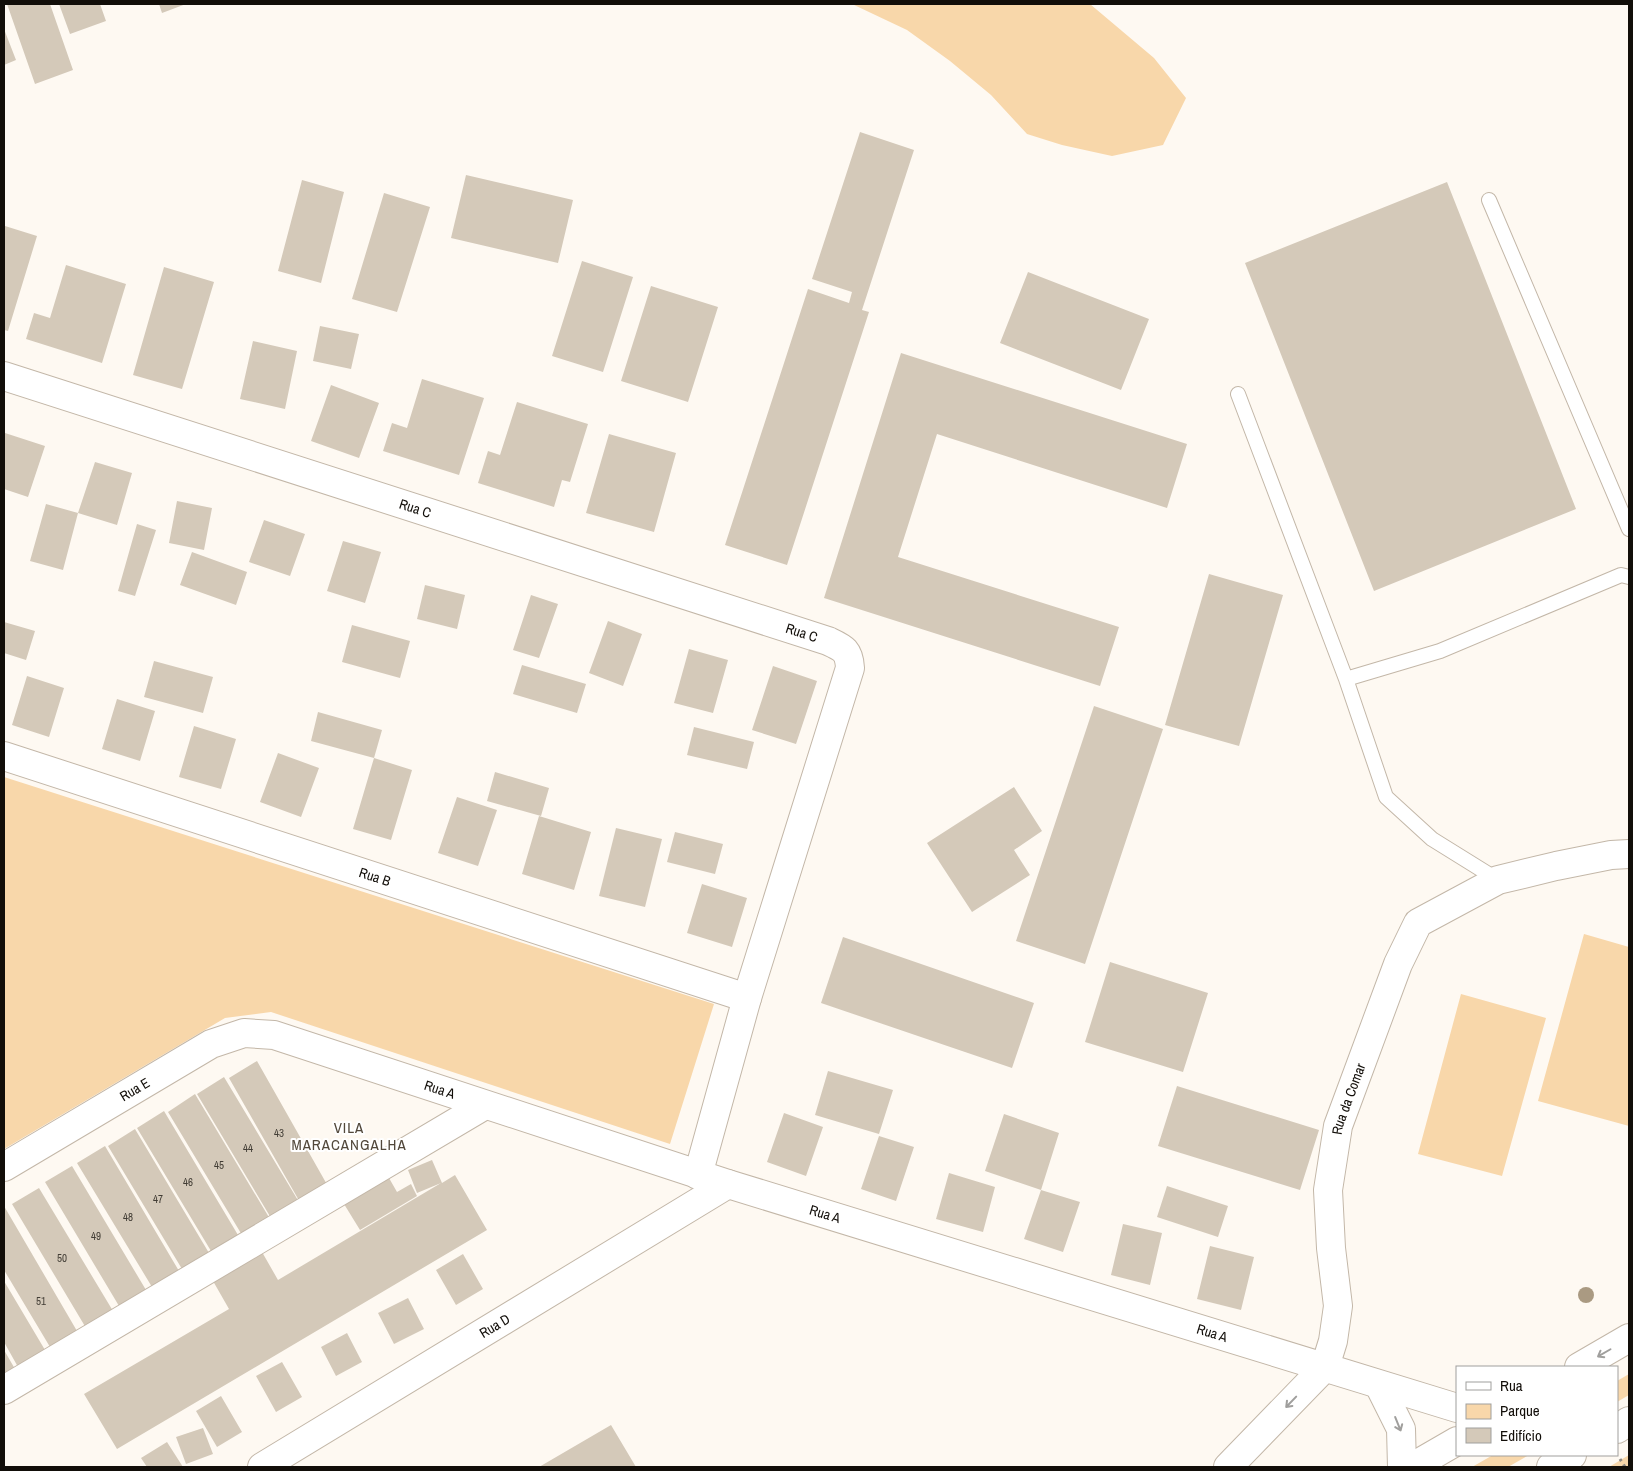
<svg xmlns="http://www.w3.org/2000/svg" width="1633" height="1471" viewBox="0 0 1633 1471" font-family="'Archivo Narrow',sans-serif">
<rect width="100%" height="100%" fill="#fef9f2"/>
<path fill="#f8d7aa" d="M852 4H1090L1154 58 1186 98 1163 145 1112 156 1062 145 1027 134 991 95 950 61 907 30Z
M4 777 714 1004 670 1144 271 1012 225 1018 4 1149Z
M1584 934 1629 947V1126L1538 1101Z
M1461 994 1546 1018 1502 1176 1418 1154Z
M1629 1374V1395L1617 1402V1381Z
M1493 1455H1529L1508 1467H1472Z
M1629 1455V1467H1609Z"/>
<path fill="#d4c9b9" d="M7 4H50L73 70 35 84Z
M59 4H100L106 21 70 34Z
M159 4H186L162 13Z
M4 29 16 60 4 65Z
M860 132 914 150 862 310 869 312 787 565 725 545 808 289 849 303 852 292 812 279Z
M466 175 573 200 558 263 451 238Z
M302 180 344 192 321 283 278 271Z
M1447 182 1576 509 1374 591 1245 263Z
M384 193 430 207 397 312 352 299Z
M5 226 37 236 8 331 4 330Z
M582 261 633 277 603 372 552 356Z
M66 265 126 284 102 363 26 339 34 313 50 318Z
M164 267 214 282 182 389 133 375Z
M1028 272 1149 319 1121 390 1000 343Z
M651 286 718 307 688 402 621 381Z
M320 326 359 334 351 369 313 361Z
M253 341 297 351 285 409 240 399Z
M901 353 1187 444 1167 508 937 434 898 557 1119 627 1100 686 824 598Z
M422 379 484 398 459 475 383 451 392 423 407 428Z
M331 385 379 403 359 458 311 441Z
M517 402 588 424 570 482 562 480 554 507 478 483 488 451 500 455Z
M5 433 45 446 28 497 4 489V438Z
M609 434 676 453 654 532 586 513Z
M95 462 132 473 117 525 78 513Z
M177 501 212 508 204 550 169 543Z
M46 504 78 513 63 570 30 561Z
M264 520 305 534 290 576 249 562Z
M137 524 156 530 135 596 118 591Z
M343 541 381 552 365 603 327 591Z
M192 552 247 572 236 605 180 585Z
M1209 574 1283 595 1239 746 1165 725Z
M425 585 465 595 457 629 417 619Z
M531 595 558 604 539 658 513 650Z
M608 621 642 634 623 686 589 673Z
M4 622 35 631 26 660 4 653Z
M352 625 410 641 400 678 342 662Z
M689 649 728 660 713 713 674 703Z
M154 661 213 677 203 713 144 697Z
M522 665 586 684 577 713 513 694Z
M773 666 817 681 796 744 752 730Z
M27 676 64 688 49 737 12 725Z
M117 699 155 711 140 761 102 749Z
M1094 706 1163 729 1085 964 1016 941Z
M318 712 382 730 374 758 311 741Z
M194 726 236 739 221 789 179 777Z
M694 727 754 742 747 769 687 755Z
M278 753 319 768 301 817 260 802Z
M374 758 412 770 391 840 353 829Z
M495 772 549 788 541 816 487 801Z
M1014 787 1042 831 1014 850 1030 875 972 912 927 843Z
M457 797 497 810 478 866 438 853Z
M539 816 591 832 574 890 522 874Z
M616 828 662 839 645 907 599 896Z
M675 832 723 844 715 874 667 862Z
M702 884 747 898 732 947 687 933Z
M843 937 1034 1003 1012 1068 821 1003Z
M1110 962 1208 993 1183 1072 1085 1042Z
M257 1061 329 1188 301 1204 229 1078Z
M828 1071 893 1090 879 1134 815 1115Z
M224 1077 299 1202 271 1218 197 1094Z
M1177 1086 1319 1130 1300 1190 1158 1146Z
M195 1094 270 1219 242 1235 168 1112Z
M164 1111 238 1235 211 1251 137 1128Z
M784 1113 823 1127 806 1176 767 1162Z
M1004 1114 1059 1133 1041 1190 985 1171Z
M135 1129 209 1253 182 1269 108 1146Z
M879 1136 914 1147 896 1201 861 1189Z
M105 1146 179 1271 152 1287 77 1163Z
M432 1160 442 1183 455 1175 487 1230 117 1449 84 1394 229 1309 213 1281 262 1252 278 1280 441 1183 417 1193 408 1170Z
M72 1166 146 1290 119 1306 45 1182Z
M949 1173 995 1187 983 1232 936 1219Z
M389 1178 397 1192 411 1184 417 1196 360 1230 344 1204Z
M1167 1186 1228 1206 1218 1237 1157 1217Z
M39 1188 113 1311 86 1328 12 1204Z
M1041 1190 1080 1202 1063 1252 1024 1239Z
M4 1206 77 1331 50 1347 4 1270Z
M1123 1224 1162 1233 1150 1285 1111 1275Z
M1210 1246 1254 1257 1241 1310 1197 1299Z
M463 1254 483 1289 456 1305 436 1270Z
M4 1281 45 1350 18 1367 4 1342Z
M408 1298 424 1329 394 1344 378 1313Z
M347 1333 362 1362 336 1376 321 1347Z
M4 1350 15 1369 4 1375Z
M282 1362 302 1397 276 1412 256 1376Z
M221 1396 242 1432 217 1447 196 1411Z
M611 1425 636 1467H539Z
M203 1428 213 1454 186 1464 176 1437Z
M167 1442 183 1467H147L141 1458Z"/>
<g fill="none" stroke-linecap="round" stroke-linejoin="round">
<g stroke="#c3b7a8" stroke-width="16">
<path id="service" d="M1489 200 1629 529
M1238 394 1346 679
M1498 880 1432 839 1386 797 1346 679 1440 651 1621 575 1629 577"/>
</g>
<g stroke="#c3b7a8" stroke-width="30">
<g id="minor">
<path id="s1" d="M4 376 828 641C843 648 849 650 850 668L747 998 698 1175"/>
<path id="s2" d="M4 756 747 998"/>
<path id="s3" d="M4 1167 211 1044 244 1033 274 1035 728 1184 1457 1408"/>
<path d="M1379 1385 1401 1429 1402 1467"/>
<path d="M4 1390 485 1105"/>
<path id="s4" d="M262 1467 728 1184"/>
<path id="s5" d="M1228 1467 1325 1367 1333 1341 1338 1306 1331 1248 1328 1190 1338 1126 1398 964 1418 923 1498 880 1556 866 1611 855 1629 854"/>
</g>
</g>
<g stroke="#c3b7a8" stroke-width="30">
<path id="primary" d="M1579 1367 1629 1338
M1617 1429 1629 1421
M1412 1467 1457 1441
M1551 1467 1572 1455"/>
</g>
<path stroke="#8d8983" stroke-width="3" stroke-dasharray="2.5 4" stroke-linecap="butt" d="M1620 1459 1625 1467"/>
<use href="#service" stroke="#fff" stroke-width="14"/>
<use href="#minor" stroke="#fff" stroke-width="28"/>
<use href="#primary" stroke="#fff" stroke-width="28"/>
</g>
<circle fill="#aa9a82" cx="1586" cy="1295" r="8"/>
<defs><path id="oneway-shaft" d="M-6 0H5M1.5-3L5.5 0L1.5 3" fill="none" stroke-width="1.6" stroke-linecap="round" stroke-linejoin="round" transform="scale(1.25)"/></defs>
<g stroke="#a09f9d">
<use href="#oneway-shaft" transform="translate(1604 1353) rotate(150)"/>
<use href="#oneway-shaft" transform="translate(1291 1402) rotate(134)"/>
<use href="#oneway-shaft" transform="translate(1398 1424) rotate(68)"/>
</g>
<g text-anchor="middle" stroke-width="4" stroke-linejoin="round" paint-order="stroke">
<g font-size="11" fill="#423d35">
<text x="279" y="1137">43</text>
<text x="248" y="1152">44</text>
<text x="219" y="1169">45</text>
<text x="188" y="1186">46</text>
<text x="158" y="1203">47</text>
<text x="128" y="1221">48</text>
<text x="96" y="1240">49</text>
<text x="62" y="1262">50</text>
<text x="41" y="1305">51</text>
</g>
<g font-size="14" fill="#120e09" stroke="#fff">
<text dy="5" stroke="none"><textPath href="#s1" startOffset="432">Rua C</textPath></text>
<text dy="5" stroke="none"><textPath href="#s1" startOffset="838">Rua C</textPath></text>
<text dy="5" stroke="none"><textPath href="#s2" startOffset="390">Rua B</textPath></text>
<text dy="5" stroke="none"><textPath href="#s3" startOffset="152">Rua E</textPath></text>
<text dy="5" stroke="none"><textPath href="#s3" startOffset="480">Rua A</textPath></text>
<text dy="5" stroke="none"><textPath href="#s5" startOffset="412">Rua da Comar</textPath></text>
<text dy="5" stroke="none"><textPath href="#s3" startOffset="885">Rua A</textPath></text>
<text dy="5" stroke="none"><textPath href="#s4" startOffset="272">Rua D</textPath></text>
<text dy="5" stroke="none"><textPath href="#s3" startOffset="1290">Rua A</textPath></text>
</g>
<g font-size="15" letter-spacing="1" fill="#52483b" stroke="#fff">
<text x="349" y="1133">VILA<tspan x="349" dy="17">MARACANGALHA</tspan></text>
</g>
</g>
<rect width="1633" height="1471" fill="none" stroke="#120e09" stroke-width="10"/>
<rect x="1456" y="1366" width="162" height="90" fill="#ffffff" stroke="#a09f9d"/>
<rect x="1466" y="1382" width="25" height="8" fill="#ffffff" stroke="#a09f9d"/>
<text x="1500" y="1391" font-size="15" fill="#120e09">Rua</text>
<rect x="1466" y="1404" width="25" height="15" fill="#f8d7aa" stroke="#a09f9d"/>
<text x="1500" y="1416" font-size="15" fill="#120e09">Parque</text>
<rect x="1466" y="1428" width="25" height="15" fill="#d4c9b9" stroke="#a09f9d"/>
<text x="1500" y="1441" font-size="15" fill="#120e09">Edifício</text>
</svg>
